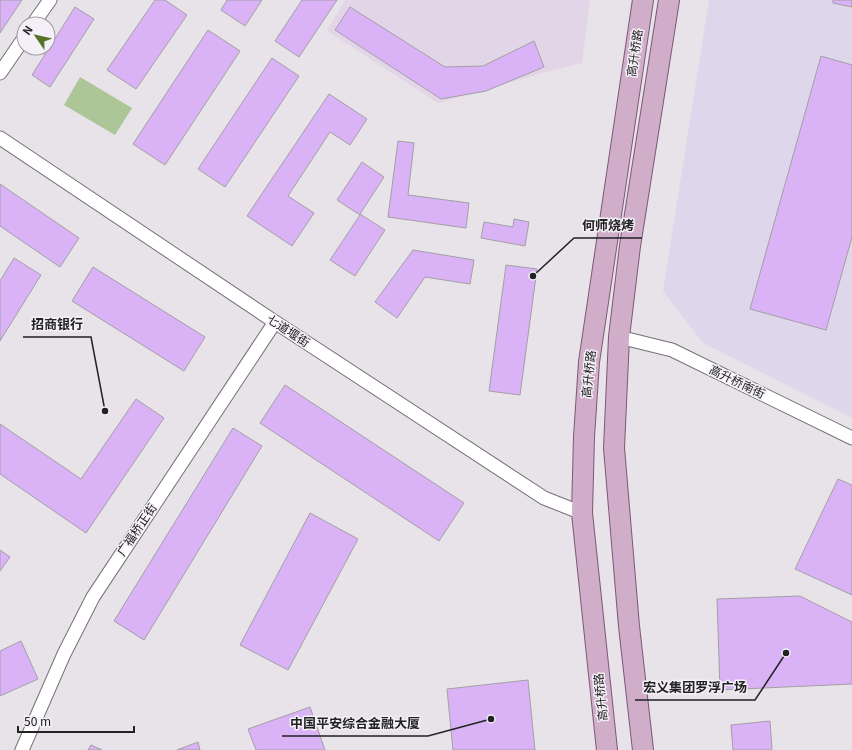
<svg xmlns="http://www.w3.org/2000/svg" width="852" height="750" viewBox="0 0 852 750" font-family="Georgia,'Noto Sans SC',serif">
<rect width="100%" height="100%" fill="#e7e3e9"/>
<path fill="#ded6eb" d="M709 0H852V418L703 343 663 291Z"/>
<path fill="#e3d5e8" d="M345 0H590L582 63 550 71 438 103 327 31Z"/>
<path fill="#adc698" d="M80 77 132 108 115 135 64 105Z"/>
<path fill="#dab3f6" stroke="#a39fa5" d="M0 0H22L0 33Z
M155 0H165L187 15 136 89 107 70Z
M227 0H262L245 26 221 10Z
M302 0H337L299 57 275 41Z
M833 0H852V7L833 3Z
M75 7 94 19 50 87 32 75Z
M350 7 445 67 483 66 534 41 544 67 486 91 441 99 335 30Z
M208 30 240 51 165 165 133 144Z
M821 56 852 65V237L826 330 750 309Z
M272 58 299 76 225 187 198 169Z
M329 94 367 119 350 145 330 132 288 196 314 213 292 246 247 216Z
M398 141 414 143 408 195 469 203 466 228 388 217Z
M362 162 384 177 360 214 385 230 355 276 330 260 360 215 337 200Z
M0 184 79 238 60 267 0 226Z
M514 219 529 222 525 246 481 238 484 222 513 227Z
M413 250 474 260 470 284 425 277 397 318 375 302Z
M14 258 41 275 0 341V281Z
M506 265 537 269 520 395 489 391Z
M93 267 205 337 184 371 72 301Z
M285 385 464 503 439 541 260 423Z
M136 399 164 418 86 533 0 474V424L81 479Z
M233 428 262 446 144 640 114 621Z
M838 479 852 485V595L795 569Z
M310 513 358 539 288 670 240 645Z
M0 550 10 557 0 571Z
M800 596 852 622V684L720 690 717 599Z
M21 641 38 679 0 696V651Z
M528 680 535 750H453L447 689Z
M310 707 325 750H256L248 729Z
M770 721 772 750H733L731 725Z
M198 742 200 750H177Z
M91 745 102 750H88Z"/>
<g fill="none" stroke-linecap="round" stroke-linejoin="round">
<g stroke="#757177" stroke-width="15">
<path id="street" d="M33 24 50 0
M0 73 24 38
M0 138 275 322 544 498 582 513
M619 337 672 350 852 438
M22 750 64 654 93 597 275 322"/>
</g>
<g stroke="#7e5877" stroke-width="22">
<path id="primary" d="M607 750 582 513 584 437 589 362 643 0
M643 750 629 626 614 448 619 337 630 246 669 0"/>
</g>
<use href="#street" stroke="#fff" stroke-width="13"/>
<use href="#primary" stroke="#d0adc8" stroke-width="20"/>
</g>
<g text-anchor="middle" stroke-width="3" stroke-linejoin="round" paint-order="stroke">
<g font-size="12" fill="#222123" stroke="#f4f0f7">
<text transform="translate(635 53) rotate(-82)" y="4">高升桥路</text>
<text transform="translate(288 331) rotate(33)" y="4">七道堰街</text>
<text transform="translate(589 374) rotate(-84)" y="4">高升桥路</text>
<text transform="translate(737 382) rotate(26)" y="4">高升桥南街</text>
<text transform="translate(137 530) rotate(-56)" y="4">广福桥正街</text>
<text transform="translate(601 697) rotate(-96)" y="4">高升桥路</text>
</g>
</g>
<path fill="none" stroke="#222123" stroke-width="1.5" d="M533 276L574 238H642M105 411L91 337H23M786 653L755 700H635M491 719L428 736H282"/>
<g fill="#222123" stroke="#f4f0f7" stroke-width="1.5">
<circle cx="533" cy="276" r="4"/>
<circle cx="105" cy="411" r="4"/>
<circle cx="786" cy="653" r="4"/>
<circle cx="491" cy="719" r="4"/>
</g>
<g font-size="13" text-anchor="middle" font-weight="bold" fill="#222123" stroke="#f4f0f7" stroke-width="3" stroke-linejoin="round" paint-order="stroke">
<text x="608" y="230">何师烧烤</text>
<text x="57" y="329">招商银行</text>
<text x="695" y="692">宏义集团罗浮广场</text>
<text x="355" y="728">中国平安综合金融大厦</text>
</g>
<g transform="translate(36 36) rotate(304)"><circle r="19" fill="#f4f0f7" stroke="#a09da2"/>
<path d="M0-3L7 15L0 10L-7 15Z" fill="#567226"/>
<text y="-6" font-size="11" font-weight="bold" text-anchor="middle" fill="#222123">N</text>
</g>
<path d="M18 726v6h116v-6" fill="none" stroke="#222123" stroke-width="2"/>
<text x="24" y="726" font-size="12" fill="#222123" stroke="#f4f0f7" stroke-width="3" paint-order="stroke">50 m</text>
</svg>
